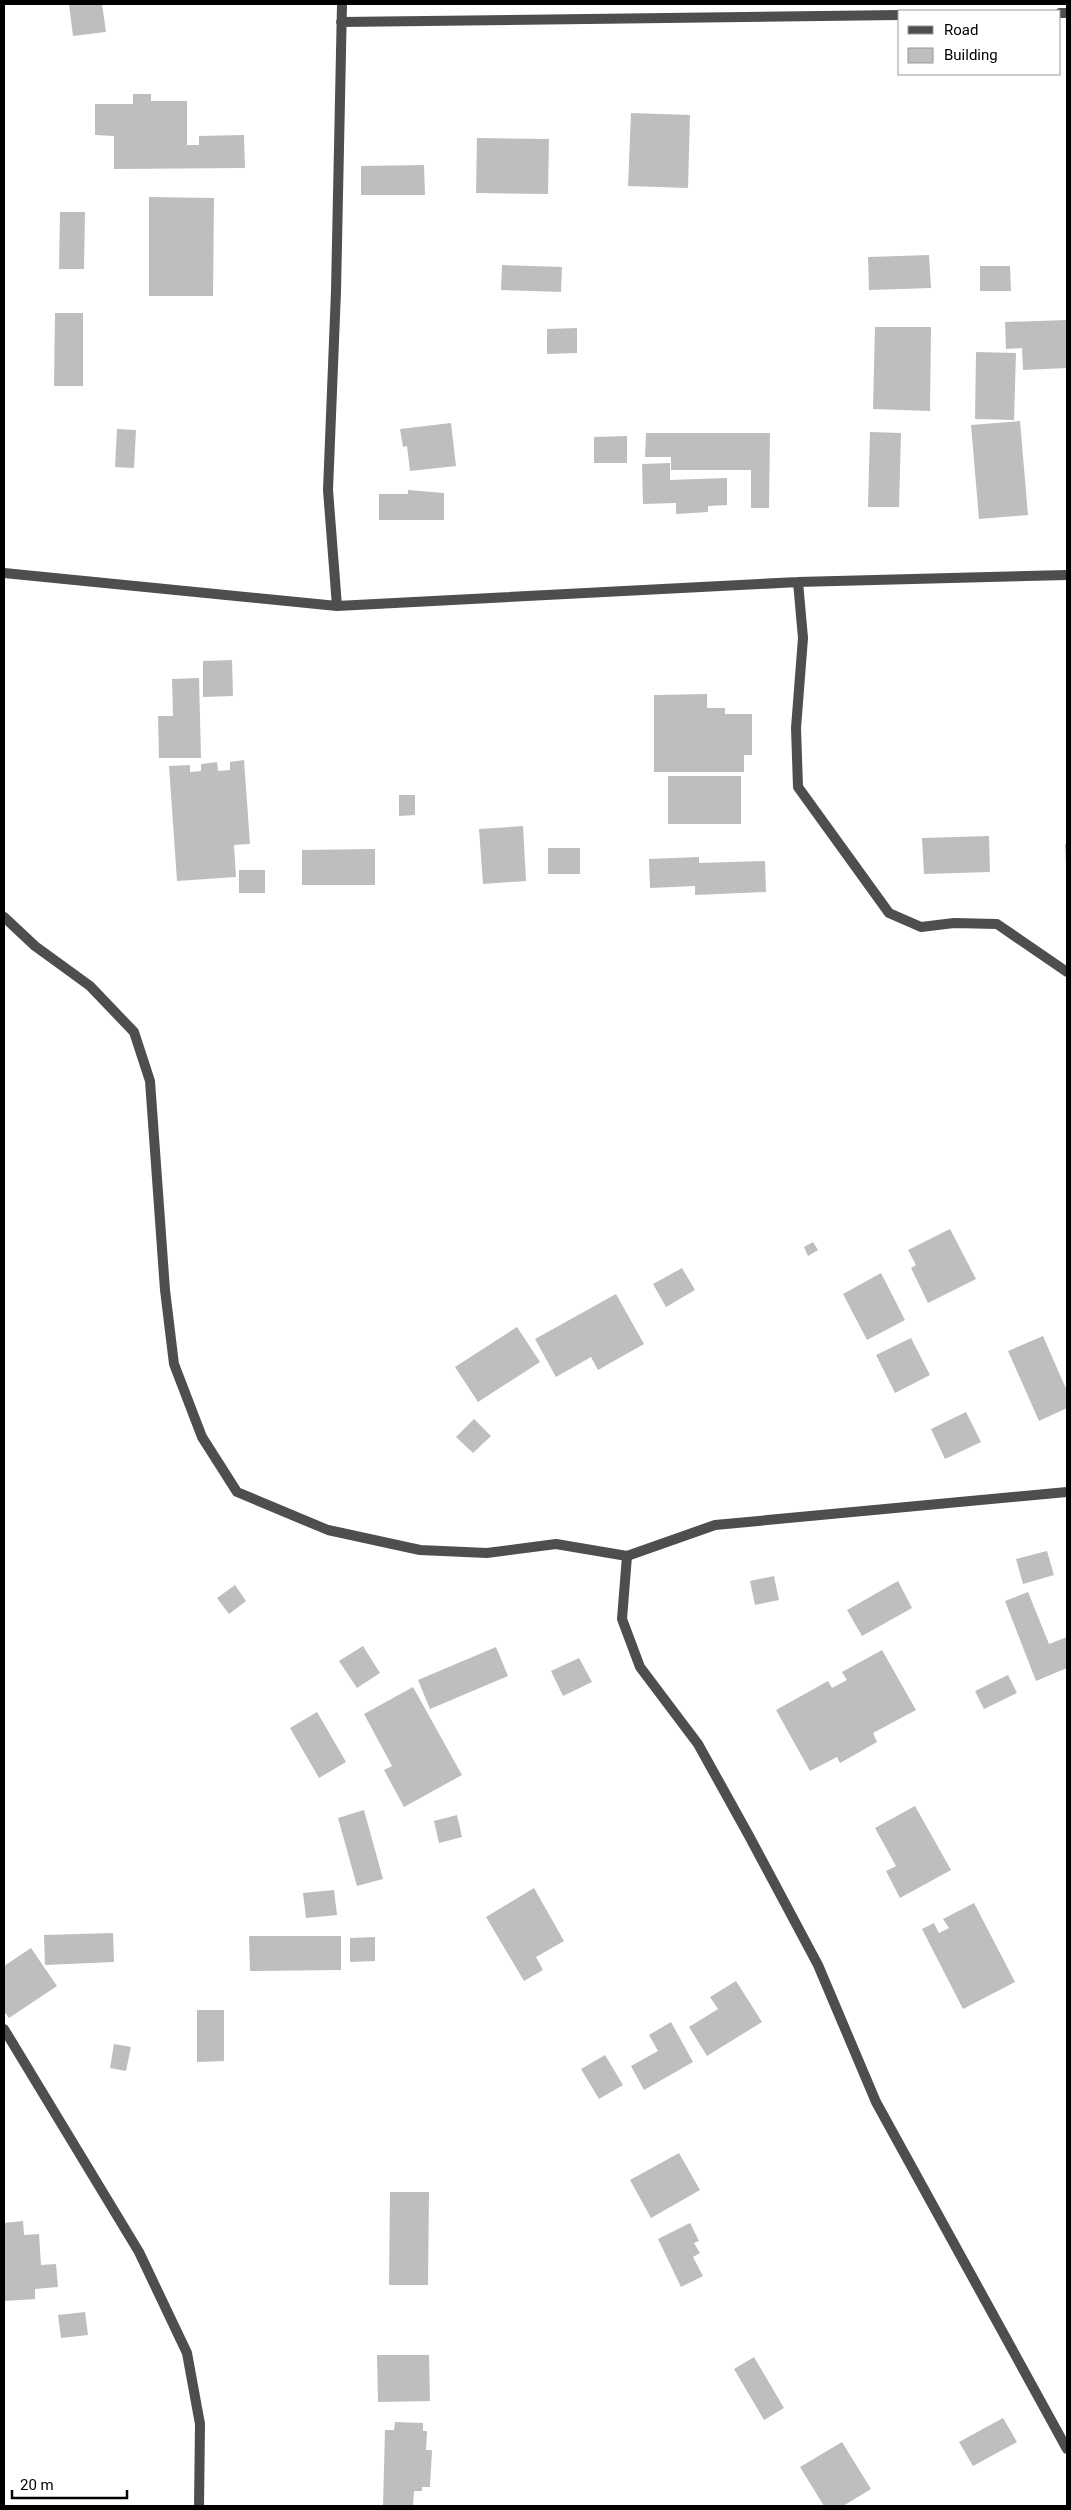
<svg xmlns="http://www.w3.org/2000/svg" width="1071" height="2510" viewBox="0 0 1071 2510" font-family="Roboto,sans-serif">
<rect width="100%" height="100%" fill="#fff"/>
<path fill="#bebebe" d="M69 4H102L106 32 73 36Z
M133 94H151V101H187V145H199V136L244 135 245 168 114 169V136L95 135V104H133Z
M631 113 690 115 688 188 628 186Z
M477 138 549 139 548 194 476 193Z
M424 165 425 195H361V166Z
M149 197 214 198 213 296H149Z
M60 212H85L84 269H59Z
M929 255 931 288 869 290 868 257Z
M502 265 562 267 561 292 501 290Z
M980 266H1010L1011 291H980Z
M55 313H83V386H54Z
M1067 320V368L1023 370 1022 348 1006 349 1005 322Z
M875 327H931L930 411 873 409Z
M577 328V353L547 354V329Z
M976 352 1016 353 1014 420 975 419Z
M1020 421 1028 515 979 519 971 425Z
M451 423 456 466 410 471 407 446 403 447 400 429Z
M117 429 136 430 134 468 115 467Z
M870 432 901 433 899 507H868Z
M646 433H770L769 508H751V470H671V457H645Z
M627 436V463H594V437Z
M670 463V480L727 478V505L708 506V512L676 514V503L643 504 642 464Z
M408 490 444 493V520H379V494H408Z
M232 660 233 696 203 697V661Z
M199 678 201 758H159L158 716H173L172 679Z
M707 694V708H725V714H752V755H744V772H654V695Z
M244 760 250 844 234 845 236 877 177 881 169 766 190 765V772L201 771V764L217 762 218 771 230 770V762Z
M668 776H741V824H668Z
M399 795H415V815L399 816Z
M523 826 526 881 483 884 479 829Z
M989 836 990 872 924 874 922 838Z
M1065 844H1067V864H1066Z
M548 848H580V874H548Z
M375 849V885H302V850Z
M699 857V863L765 861 766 892 695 895V886L650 888 649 859Z
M239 870H265V893H239Z
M950 1229 976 1279 928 1303 911 1268 916 1265 908 1250Z
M813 1242 818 1250 808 1256 804 1247Z
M682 1268 695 1290 666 1307 653 1284Z
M881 1273 905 1320 867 1340 843 1294Z
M616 1294 644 1344 598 1370 591 1357 556 1377 535 1339Z
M517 1327 540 1362 478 1402 455 1367Z
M1043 1336 1067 1391V1408L1039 1421 1008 1351Z
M911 1338 930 1375 895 1393 876 1355Z
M966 1412 981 1442 945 1459 931 1429Z
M474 1419 491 1436 473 1453 456 1437Z
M1047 1551 1054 1575 1023 1584 1016 1559Z
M774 1576 779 1600 755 1605 750 1581Z
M898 1581 912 1608 862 1636 847 1610Z
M235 1585 246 1601 229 1614 217 1598Z
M1028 1592 1049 1644 1067 1637V1668L1036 1681 1005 1601Z
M363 1646 380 1673 357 1688 339 1661Z
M496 1647 508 1676 430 1709 418 1680Z
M882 1650 916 1710 873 1733 877 1742 840 1763 837 1757 810 1771 776 1710 828 1681 832 1688 847 1680 842 1672Z
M579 1658 592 1682 563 1696 551 1671Z
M1008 1675 1017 1693 984 1709 975 1691Z
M413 1687 462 1775 404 1807 384 1770 392 1766 364 1714Z
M317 1712 346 1762 319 1778 290 1728Z
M915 1806 951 1870 900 1898 886 1871 896 1866 875 1828Z
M364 1810 383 1879 357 1886 338 1818Z
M457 1815 462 1837 439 1843 434 1821Z
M534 1888 564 1941 536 1957 543 1970 524 1981 486 1917Z
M334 1890 337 1915 306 1918 303 1893Z
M974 1903 1015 1982 963 2009 922 1929 934 1923 939 1933 949 1928 943 1919Z
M113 1933 114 1962 45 1965 44 1935Z
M249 1936H341V1970L250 1971Z
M375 1937V1961L350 1962V1938Z
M31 1948 57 1986 9 2018 4 2011V1966Z
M736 1981 762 2022 707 2056 689 2027 718 2009 710 1997Z
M197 2010H224V2061L197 2062Z
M671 2022 693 2062 644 2090 631 2066 658 2051 649 2035Z
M114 2044 131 2047 126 2071 110 2068Z
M605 2055 623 2085 599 2099 581 2069Z
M679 2153 700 2190 651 2218 630 2180Z
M390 2192H429L428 2285H389Z
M23 2221 24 2235 39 2234 41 2265 56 2264 58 2287 35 2289V2299L4 2301V2223Z
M690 2223 699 2241 694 2243 700 2253 693 2257 703 2276 681 2287 658 2239Z
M85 2312 88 2335 61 2338 58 2315Z
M377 2355H429L430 2401 378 2402Z
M754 2357 784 2408 764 2420 734 2369Z
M1003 2418 1017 2442 973 2466 959 2442Z
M395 2422 423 2423V2431H427L426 2450H432L430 2487H422V2491H414L413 2506H383L385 2430H394Z
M842 2442 871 2489 843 2506H824L800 2467Z"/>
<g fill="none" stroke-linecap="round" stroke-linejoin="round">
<path stroke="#4e4e4e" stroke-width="10" d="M1060 13H1067
M341 22 900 15
M4 573 337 606 798 582 1067 575
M798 582 803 638 796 728 798 787 889 913 921 927 954 923 997 924 1067 972
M337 606 328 490 336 291 342 4
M4 917 35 946 90 986 134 1032 150 1081 165 1290 174 1364 202 1437 237 1492 328 1530 420 1550 487 1553 556 1544 627 1556 715 1525 1067 1492
M627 1556 622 1619 640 1667 698 1744 748 1834 818 1965 876 2102 1067 2449
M4 2029 139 2252 187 2353 200 2424 199 2506"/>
</g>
<rect width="1071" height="2510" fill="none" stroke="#000000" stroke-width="10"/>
<rect x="898" y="10" width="162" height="65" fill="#ffffff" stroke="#999999"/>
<rect x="908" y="26" width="25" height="8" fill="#4e4e4e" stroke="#999999"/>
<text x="944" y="35" font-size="15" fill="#000000">Road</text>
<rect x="908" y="48" width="25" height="15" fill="#bebebe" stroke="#999999"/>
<text x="944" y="60" font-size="15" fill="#000000">Building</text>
<path d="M12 2490v8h115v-8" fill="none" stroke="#000000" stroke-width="2.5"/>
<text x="20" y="2490" font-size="15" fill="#000000" stroke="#ffffff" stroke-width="4" paint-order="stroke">20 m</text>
</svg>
